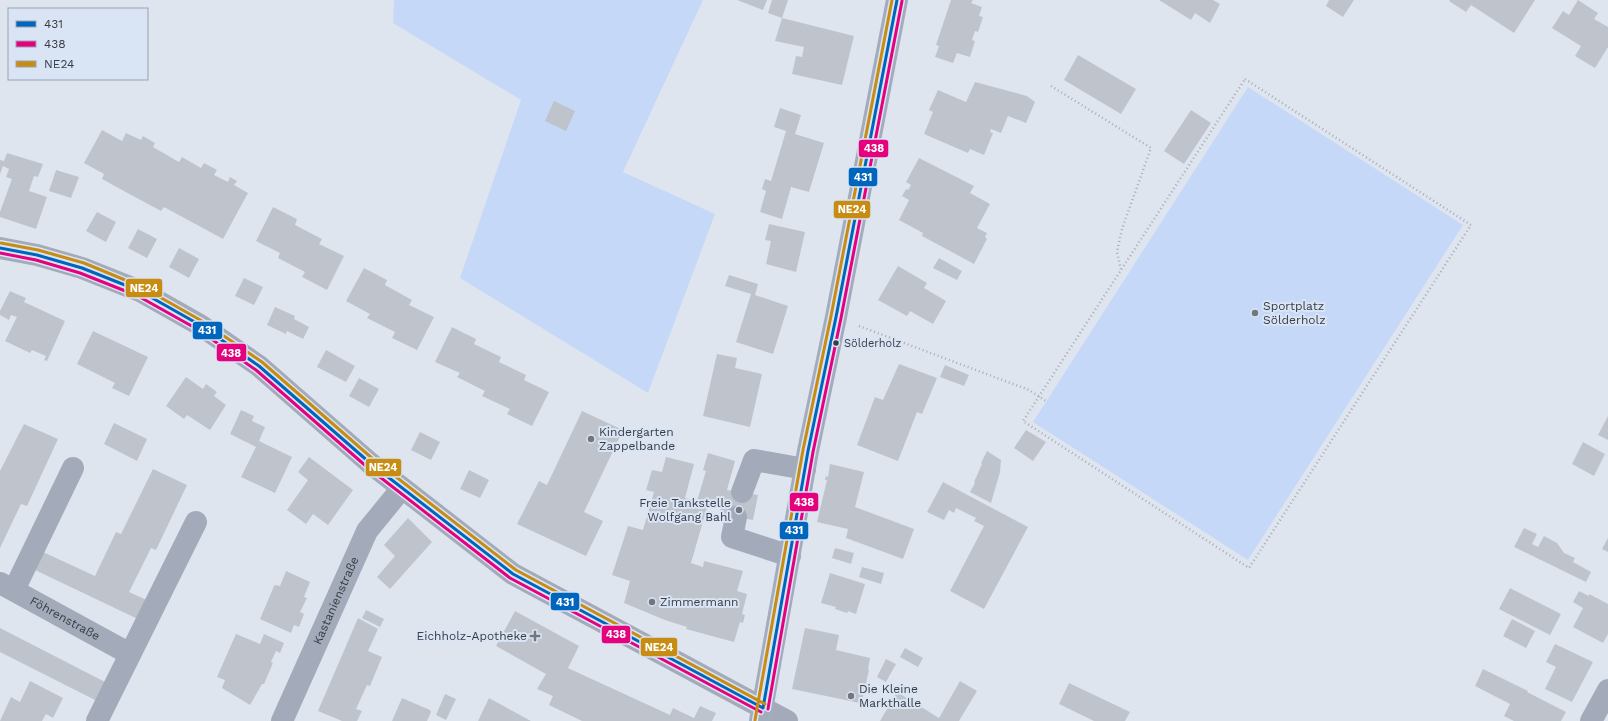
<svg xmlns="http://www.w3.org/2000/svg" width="1608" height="721" viewBox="0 0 1608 721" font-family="'Work Sans',sans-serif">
<rect width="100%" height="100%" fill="#dfe5ef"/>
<path fill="#c6d8f8" d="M394 0H703L623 172 715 214 648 393 460 278 521 100 393 23Z
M1248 87 1463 225 1248 560 1033 422Z"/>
<path fill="#bfc4cc" d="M737 0H767L763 10Z
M772 0H788L782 18 768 13Z
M951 0H973L971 3 982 7 979 16 983 17 978 32 975 31 972 40 975 41 970 57 957 53 953 63 935 57 939 46 936 45Z
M1159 0H1213L1220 4 1210 23 1195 13 1191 20Z
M1329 0H1354L1343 17 1326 6Z
M1450 0H1535L1514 33 1471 5 1466 12 1449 1Z
M1578 0 1598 13 1594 19 1608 27V47L1595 68 1575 56 1581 46 1552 28 1563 11 1569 15Z
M782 18 854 36 842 85 792 74 796 56 802 57 804 47 775 41Z
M1078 55 1136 89 1121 114 1064 80Z
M975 82 1027 96 1035 102 1026 123 1008 116 1001 133 991 129 990 132 993 133 984 155 970 149 968 153 924 134 933 112 929 110 938 90 966 102Z
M554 101 575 111 566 131 545 121Z
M780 108 801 115 795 134 824 143 809 192 791 187 782 219 760 212 766 191 762 189 765 179 771 181 786 131 774 127Z
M1191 110 1211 123 1184 164 1164 151Z
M102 130 122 141 126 133 141 140 143 136 155 143 153 147 179 162 182 157 201 168 204 163 217 170 214 175 228 182 230 177 237 181 234 185 248 193 223 239 164 207 161 211 122 190 102 179 104 174 84 163Z
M7 153 43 164 38 177 34 176 29 191 47 197 36 229 0 217V212L12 179 6 177 9 169 3 166 0 174V160L4 161Z
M919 158 974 186 970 193 990 204 977 228 987 233 985 237 987 239 974 264 922 236 923 233 899 220 909 200 902 196 906 189 908 190 911 185 906 182Z
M56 170 79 177 71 198 49 191Z
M273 207 297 219 295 225 322 239 319 244 344 256 327 290 302 277 305 272 278 258 280 253 256 241Z
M97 212 116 222 106 242 86 231Z
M769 224 805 232 796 272 766 264 771 241 765 240Z
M138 229 157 239 147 258 128 248Z
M179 248 199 259 189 278 169 267Z
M939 258 962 271 957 280 933 268Z
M898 266 927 283 924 288 946 301 933 324 910 311 907 316 878 300Z
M364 268 387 280 385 285 412 300 409 305 434 317 417 350 392 338 395 332 367 318 370 314 346 301Z
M729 275 758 284 755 295 788 306 773 354 736 342 751 294 725 286Z
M244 278 263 287 254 305 235 296Z
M10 291 26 298 24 302 65 321 47 361 44 360 46 356 32 350 30 353 5 341 17 317 11 315 9 320 0 315V311Z
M275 307 295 316 294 319 309 327 303 339 287 331 286 334 267 325Z
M452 327 476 339 474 344 501 357 499 362 526 375 524 380 549 392 532 426 507 414 510 409 482 396 485 391 457 377 460 373 435 362Z
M93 331 148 357 129 396 112 388 115 383 77 364Z
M326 350 355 366 346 382 317 367Z
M717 354 737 358 735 368 762 374 750 427 703 416Z
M899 364 937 378 922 414 917 412 898 461 857 445 875 397 883 400Z
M945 365 969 375 964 386 940 377Z
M186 377 203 389 206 384 217 392 214 396 226 405 210 430 187 415 184 419 166 406Z
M359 378 379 389 369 407 349 396Z
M241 410 254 416 252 421 265 427 259 441 292 457 275 493 241 477 256 447 230 434Z
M582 411 623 430 584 512 603 521 586 556 517 524 539 481 547 485Z
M1608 416V440L1598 435Z
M114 423 147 439 137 461 104 444Z
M24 424 58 439 27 506 21 504 0 548V471Z
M1026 430 1046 442 1033 461 1014 448Z
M420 432 440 442 431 460 411 450Z
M1583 442 1605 454 1594 476 1572 464Z
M987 451 1001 460 1000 472 991 503 970 492 975 483 974 482 982 464 981 463Z
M708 453 735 461 727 490 758 495 753 520 719 514 721 508 708 504 691 563 703 567 704 561 743 571 737 591 747 594 742 614 745 615 743 623 740 622 734 642 686 629 687 627 665 620 624 603 630 581 612 575 628 526 643 530 654 492 646 490 652 470 662 472 666 457 694 464 685 498 697 501 706 471 703 470Z
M309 457 353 490 328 525 313 514 306 524 287 510 308 480 298 472Z
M830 464 864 472 855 507 914 529 903 559 846 538 848 529 817 522 827 480H825L826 476 828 477Z
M153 469 187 485 156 550 151 548 129 592 151 602 142 621 35 570 43 552 95 576 116 532 121 534Z
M469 470 489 480 480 498 460 489Z
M943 482 1028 527 984 609 950 591 984 526 974 521 976 518 956 508 954 513 949 510 944 520 927 512Z
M408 518 432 542 390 589 377 577 395 556 384 545Z
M1524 528 1537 534 1532 544 1538 547 1544 536 1557 543 1564 553 1575 558 1573 562 1591 572 1586 582 1514 547Z
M1608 538V552L1602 549Z
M835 548 854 553 851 564 832 558Z
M862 567 884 573 881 584 859 577Z
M286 571 310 582 304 597 307 598 300 612 304 614 299 627 294 625 291 633 260 619 274 586 275 585 280 586Z
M830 573 865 584 856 614 848 611 847 613 835 609 836 607 821 603Z
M1510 588 1561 614 1550 635 1499 609Z
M1579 591 1589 596V594L1608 604V634L1603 643 1573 627 1583 608 1573 602Z
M366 610 384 619 380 627 362 618Z
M515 611 579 646 568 668 570 669 670 715 673 708 694 718 700 706 716 713 712 721H582L549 705 553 696 537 689 546 674 496 646Z
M358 618 378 629 368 651 382 657 370 686 367 685 356 709 362 711 357 721H342L318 711Z
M1512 619 1535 631 1526 648 1503 636Z
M0 628 109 684 101 703 0 652Z
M805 628 839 635 836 650 870 658 868 669 869 670 861 705 860 703 792 689Z
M236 634 260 644 264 634 284 643 280 653 276 651 271 662 273 663 264 684H262L250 705 222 688 225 680 217 677Z
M1555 644 1593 662 1572 702 1545 689 1556 667 1546 662Z
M905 648 923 658 918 667 900 657Z
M886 659 896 664 886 682 877 677Z
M1483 669 1528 691 1527 692 1566 712 1561 721H1514L1504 716 1510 704 1475 686Z
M30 681 63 698 53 718 46 714 42 721H0L11 697 20 702Z
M960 681 977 691 959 721H880L897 692 939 718Z
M1069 683 1130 712 1125 721H1094L1059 704Z
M445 694 456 699 446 720 436 715Z
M402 698 430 710 431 712 427 721H392Z
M489 698 531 721H478Z"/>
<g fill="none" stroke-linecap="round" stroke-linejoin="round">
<path stroke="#a6adb9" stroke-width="2.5" stroke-dasharray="1 3" stroke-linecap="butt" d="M1245 79 1471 225 1249 568 1023 421Z
M1051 86 1151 148 1122 229 1117 252 1121 270
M859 326 1029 390 1046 401"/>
<g stroke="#a3abba" stroke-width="22">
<path d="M0 248 37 255 82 268 140 291 200 325 259 366 370 463 513 574 787 721"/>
<path d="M742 492 754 460 805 469"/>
<path d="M736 517 732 537 790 556"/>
<path id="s1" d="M0 583 130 654"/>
<path d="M14 590 73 468"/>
<path d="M97 721 196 522"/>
<path id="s2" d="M282 721 367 531 402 488"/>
<path d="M1591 721 1608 690"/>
</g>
<path stroke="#a3acbd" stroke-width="22" d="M760 721 808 451 836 317 897 0"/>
<g stroke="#d9e4f5" stroke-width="6">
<path id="bus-1" d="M0 248 37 255 82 268 140 291 200 325 259 366 370 463 513 574 763 708
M763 708 808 451 836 317 897 0"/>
</g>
<g stroke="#d9e4f5" stroke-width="6">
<path id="bus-2" d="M0 253 36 260 80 273 138 296 197 329 256 370 367 467 510 578 761 712
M768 709 813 452 841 318 902 1"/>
</g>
<g stroke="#d9e4f5" stroke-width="6">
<path id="bus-3" d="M1 243 38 250 84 263 142 287 202 321 262 362 373 459 516 570 765 704
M755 720 803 450 831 316 892 0"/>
</g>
<use href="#bus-1" stroke="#0065bd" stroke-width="3"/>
<use href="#bus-2" stroke="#e5007d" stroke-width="3"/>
<use href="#bus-3" stroke="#c78c11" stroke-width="3"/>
</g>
<g fill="#72777f" stroke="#d9e4f5" stroke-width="1.5">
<circle cx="1255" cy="313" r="4"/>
<circle cx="591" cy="439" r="4"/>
<circle cx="739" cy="510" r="4"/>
<circle cx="652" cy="602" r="4"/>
<path d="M533 630h4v4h4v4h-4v4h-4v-4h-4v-4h4z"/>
<circle cx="851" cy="696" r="4"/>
</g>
<circle fill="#383c43" stroke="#d9e4f5" stroke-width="1.5" cx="836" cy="343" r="3.5"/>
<g text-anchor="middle" stroke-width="4" stroke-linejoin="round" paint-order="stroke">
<g font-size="11" fill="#383c43" stroke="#d9e4f5" text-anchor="start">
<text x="844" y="347">Sölderholz</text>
</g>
<g font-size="12" fill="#383c43" stroke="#d9e4f5" text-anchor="start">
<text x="1263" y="310">Sportplatz<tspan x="1263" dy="14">Sölderholz</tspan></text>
<text x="599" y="436">Kindergarten<tspan x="599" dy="14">Zappelbande</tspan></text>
<text x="731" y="507" text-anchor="end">Freie Tankstelle<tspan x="731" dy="14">Wolfgang Bahl</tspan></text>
<text x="660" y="606">Zimmermann</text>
<text x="527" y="640" text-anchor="end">Eichholz-Apotheke</text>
<text x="859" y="693">Die Kleine<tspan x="859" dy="14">Markthalle</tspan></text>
</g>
<g font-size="12" fill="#383c43" stroke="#d9e4f5">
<text dy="4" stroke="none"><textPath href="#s2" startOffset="132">Kastanienstraße</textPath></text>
<text dy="4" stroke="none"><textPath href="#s1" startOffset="74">Föhrenstraße</textPath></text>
</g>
</g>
<g stroke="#d9e4f5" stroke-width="1.5">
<rect x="858" y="139" width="31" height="19" rx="4" fill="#e5007d"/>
<rect x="848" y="167" width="30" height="20" rx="4" fill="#0065bd"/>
<rect x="833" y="200" width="38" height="19" rx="4" fill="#c78c11"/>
<rect x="125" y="278" width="38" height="20" rx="4" fill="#c78c11"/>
<rect x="192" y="321" width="31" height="19" rx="4" fill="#0065bd"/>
<rect x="216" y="343" width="31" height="19" rx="4" fill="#e5007d"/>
<rect x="365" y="458" width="37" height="19" rx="4" fill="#c78c11"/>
<rect x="789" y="492" width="30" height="20" rx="4" fill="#e5007d"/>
<rect x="779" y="521" width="30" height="19" rx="4" fill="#0065bd"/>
<rect x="550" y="592" width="30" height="19" rx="4" fill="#0065bd"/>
<rect x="601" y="625" width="30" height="19" rx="4" fill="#e5007d"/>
<rect x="640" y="637" width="38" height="20" rx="4" fill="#c78c11"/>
</g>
<g font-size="11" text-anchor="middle" font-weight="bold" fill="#fff">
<text x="874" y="152">438</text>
<text x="863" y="181">431</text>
<text x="852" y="213">NE24</text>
<text x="144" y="292">NE24</text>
<text x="207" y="334">431</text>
<text x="231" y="357">438</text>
<text x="383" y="471">NE24</text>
<text x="804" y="506">438</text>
<text x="794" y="534">431</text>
<text x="565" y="606">431</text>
<text x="616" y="638">438</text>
<text x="659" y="651">NE24</text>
</g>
<rect x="8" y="8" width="140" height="72" fill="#d9e4f5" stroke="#99a1ae"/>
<rect x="16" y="21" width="20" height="6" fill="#0065bd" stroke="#99a1ae"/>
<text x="44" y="28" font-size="12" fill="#383c43">431</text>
<rect x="16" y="41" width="20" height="6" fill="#e5007d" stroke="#99a1ae"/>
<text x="44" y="48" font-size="12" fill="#383c43">438</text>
<rect x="16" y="61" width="20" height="6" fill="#c78c11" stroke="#99a1ae"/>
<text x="44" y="68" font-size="12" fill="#383c43">NE24</text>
</svg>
